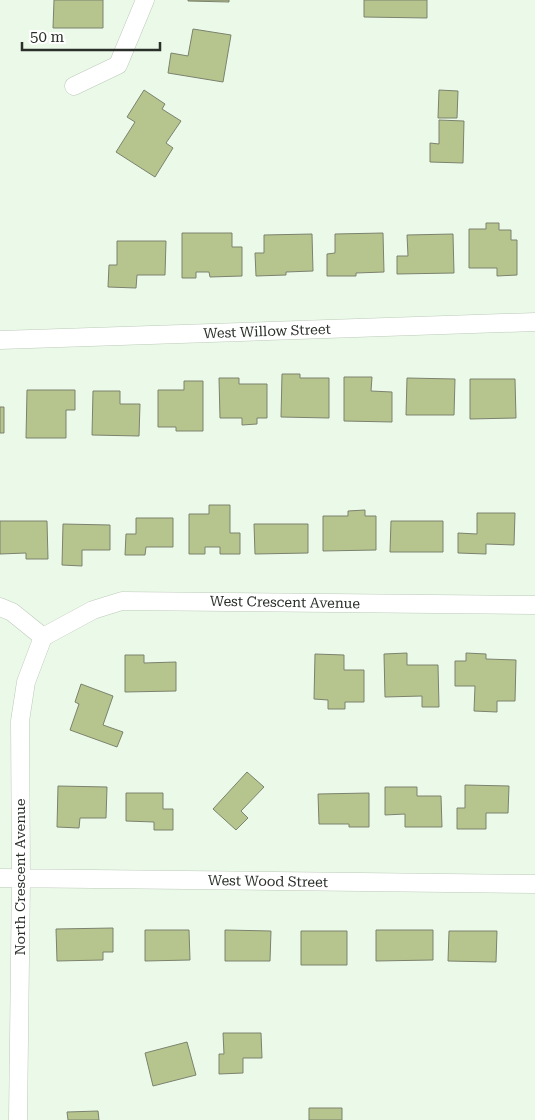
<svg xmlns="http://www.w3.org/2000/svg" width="535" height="1120" viewBox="0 0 535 1120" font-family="'Roboto Serif',serif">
<rect width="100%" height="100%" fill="#ebfae8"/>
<path fill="#b6c58e" stroke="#7c826e" d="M54 0H103V28H53Z
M188 0H229V2L188 1Z
M364 0H427V18L364 17Z
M193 29 231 35 223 82 168 73 171 53 188 56Z
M144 90 165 104 162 109 181 121 166 143 173 148 155 177 116 152 135 122 127 117Z
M439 90 458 91 457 118H438Z
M439 120 464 121 463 163 430 162V143L439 144Z
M486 223H499V230H511V240H517V275L497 276V268H469V229H486Z
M182 233H232V247H242V276L210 277 209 272H196V278H182Z
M383 233 384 272 356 273V276H327V254L335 253V234Z
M312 234 313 271 286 272V275L256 276 255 253H264V235Z
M453 234 454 273 397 274V256H408L407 235Z
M117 241H166L165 275H137L136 288 108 287 109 265H117Z
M282 374H300V378H329V418L281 417Z
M344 377H372L371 391 392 392V422L344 421Z
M219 378H239V384H267V418H257V424L242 425V418H220Z
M407 378 455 379 454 415H406Z
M470 379H515L516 418 470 419Z
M184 381H203V431H176V427H158V390H184Z
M27 390H75V410H66V438H26Z
M93 391H120V404H140L139 436 92 435Z
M0 407H4V433H0Z
M209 505H230V533H240V554H220V547H205V554H189V514H209Z
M365 510V516H376V550L323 551V516H348V511Z
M477 513H515L514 545 486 544V554L458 553V533L477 534Z
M136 518H173V547H146L145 555H125L126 534H136Z
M0 521H47L48 559H26V553L0 554Z
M391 521H443V552H390Z
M63 524 110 525V550H82V566L62 565Z
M254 524H308V553L255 554Z
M407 653V665H438L439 707H422V696L385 697 384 654Z
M466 653 486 654V659L516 660 515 701H497V712L474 711 475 686H455V661H466Z
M315 654 344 655V670H364V702H345V709H328V700L314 699Z
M125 655H144V663L176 662V691L125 692Z
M81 684 113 696 103 725 123 732 117 747 70 730 79 704 75 702Z
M247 772 264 787 241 811 248 818 236 830 213 809Z
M465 785 509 786 508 813H486V829H457V808H465Z
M58 786 107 787 106 818H80L79 828 57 827Z
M385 787H417V796H441L442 827H405V814L385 815Z
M126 793H163V809H173V830H154V822L126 821Z
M369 793V827H349V824H319L318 794Z
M113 928V952H103V960L57 961 56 929Z
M145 930H189L190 960 145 961Z
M225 930 271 931 270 961H225Z
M376 930H433V960L376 961Z
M301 931H347V965H301Z
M449 931H497L496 962 448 961Z
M223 1033H261L262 1058H243V1073L219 1074V1054H224Z
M187 1042 196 1075 153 1086 145 1053Z
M309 1108H342V1120H309Z
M98 1111 99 1120H68L67 1112Z"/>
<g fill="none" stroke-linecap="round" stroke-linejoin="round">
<g stroke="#bccbb9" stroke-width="19">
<path id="street" d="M74 86 118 65 145 0
M0 340 535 322
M0 607 12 612 43 637
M43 637 93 610 122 601 535 605
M0 878 535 884
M18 1120 21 878 20 721 26 682 43 637"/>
</g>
<use href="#street" stroke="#fff" stroke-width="18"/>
</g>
<g text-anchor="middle" stroke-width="4.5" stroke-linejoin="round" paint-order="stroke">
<g font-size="14" fill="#2a3029" stroke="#fff">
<text transform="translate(267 331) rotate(-2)" y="5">West Willow Street</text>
<text transform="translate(285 602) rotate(1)" y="5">West Crescent Avenue</text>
<text transform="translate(20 877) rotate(-90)" y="5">North Crescent Avenue</text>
<text transform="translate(268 881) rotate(1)" y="5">West Wood Street</text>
</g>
</g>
<path d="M22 42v8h138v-8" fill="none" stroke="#2a3029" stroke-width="2.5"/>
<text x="30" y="42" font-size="15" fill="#2a3029" stroke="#ffffff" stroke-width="4" paint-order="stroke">50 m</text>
</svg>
